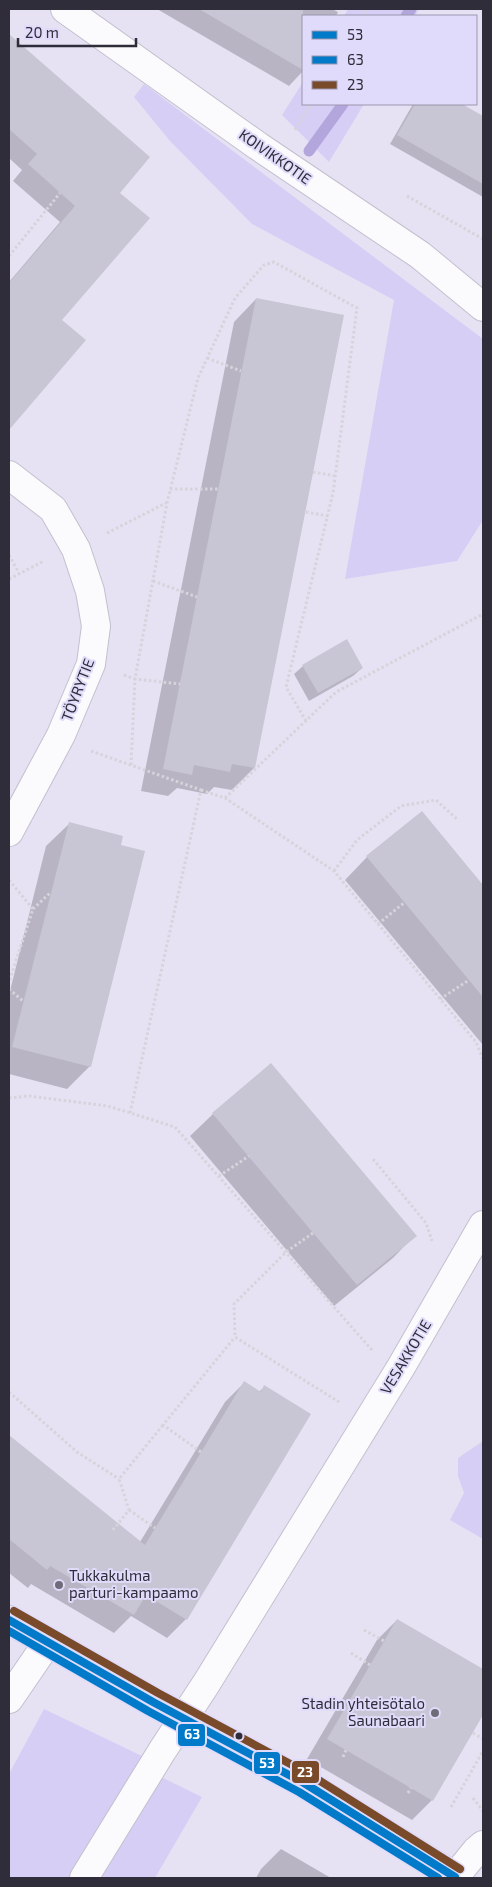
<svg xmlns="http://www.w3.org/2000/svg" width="492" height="1887" viewBox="0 0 492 1887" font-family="'Exo 2',sans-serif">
<rect width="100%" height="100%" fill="#e6e2f4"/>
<path fill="#d7cef5" d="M348 9H419L415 16H344Z
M303 82V104H364L329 162 282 115Z
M144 84 483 339V520L457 561 345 579 394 300 252 224 170 141 134 97Z
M483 1441V1539L450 1520 464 1493 458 1476V1458Z
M44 1709 142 1756 75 1878H9V1774Z
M159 1776 202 1797 155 1878H99Z"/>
<path fill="#0003" d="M157 9H332L338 12 336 16H303V71L289 86Z
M9 36 148 157 118 193 19 416 9 426V282L60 222 13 181 22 170 9 158Z
M413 104H459L483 117V197L390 144Z
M256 299 254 768 232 790 214 787 207 794 177 788 168 796 141 791 234 322Z
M303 666 362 668 353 676 309 701 294 674Z
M421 813 483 887V1045L345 880 367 857Z
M69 824 119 846 90 1066 67 1089 9 1074V995L46 846Z
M213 1114 415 1235 393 1258 334 1306 190 1136Z
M244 1383 259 1392 264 1387 186 1619 167 1638 131 1616 114 1633 31 1584 28 1588 9 1573V1437L140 1542 225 1402Z
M397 1620 483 1671V1713L432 1800 412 1820 307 1759 377 1640Z
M281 1849 331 1878H256L261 1869Z"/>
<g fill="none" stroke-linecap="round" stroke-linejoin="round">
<path stroke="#b3a6dc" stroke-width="11" d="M406 16 411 9
M309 151 343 104"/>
</g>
<path fill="#c8c5d4" d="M199 9H303V70Z
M9 34 150 157 120 193 150 218 62 320 86 340 9 430V283L75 206 28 164 37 154 9 129Z
M415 104H462L483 116V184L397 135Z
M256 298 344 315 255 768 232 764 230 772 194 765 192 775 163 769Z
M347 639 363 668 318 693 302 665Z
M422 811 483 885V997L366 856Z
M69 822 123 836 121 845 145 851 91 1067 12 1047Z
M271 1063 417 1236 357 1285 212 1113Z
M244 1381 261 1392 264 1385 311 1414 187 1620 146 1595 134 1615 50 1566 47 1570 9 1539V1435L145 1545Z
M397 1619 483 1669V1715L433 1801 327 1739Z"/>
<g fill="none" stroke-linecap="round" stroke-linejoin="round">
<g stroke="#c3c0ce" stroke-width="30">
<path id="minor" d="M65 9 258 146 420 255 483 307
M9 475 53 509 76 549 90 591 96 626 91 664 61 735 9 832
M9 1620 153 1702 304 1783 455 1877
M9 1699 48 1642
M84 1878 162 1751 206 1684 401 1367 483 1225
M454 1878 476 1851 483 1845"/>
</g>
<path stroke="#d6d4da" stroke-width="3" stroke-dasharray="2.5 2.5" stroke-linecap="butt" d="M363 16 368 9
M295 130 311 104
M407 196 483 239
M9 256 60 193
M207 358 241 371
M313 472 336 476
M170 489H218
M306 512 328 516
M107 533 166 503
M9 555 19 573
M9 579 44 561
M153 581 197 597
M124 675 135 679 167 503 198 378 235 298 264 265 274 262 357 308 333 493 286 687 306 721
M91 751 201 790 130 1113
M131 765 135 679 180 684
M201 790 225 798 334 871 476 1042 483 1059
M225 798 336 692 483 614
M334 871 357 840 401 806 436 800 458 820
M9 880 33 909 9 982
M33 909 51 892
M378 924 405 902
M9 989 23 1001
M440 999 469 980
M9 1098 29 1096 108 1106 175 1127 372 1350
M373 1159 426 1223 432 1241
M219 1176 249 1156
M313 1233 286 1252 234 1304 235 1337 339 1402
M9 1392 77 1452 119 1479
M201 1452 163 1425 235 1337
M129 1510 155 1528
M113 1530 129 1510 119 1479 163 1425
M364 1630 384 1641
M351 1653 370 1665
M473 1733 483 1739
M343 1757 346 1750
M408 1793 411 1788
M473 1798 483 1811
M451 1807 483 1751"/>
<use href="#minor" stroke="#fbfbfd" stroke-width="28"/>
<g stroke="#e1dbfb" stroke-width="11">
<path id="bus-1" d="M9 1620 153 1702 304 1783 455 1877"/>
</g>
<g stroke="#e1dbfb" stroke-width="11">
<path id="bus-2" d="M9 1631 148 1711 299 1792 438 1878"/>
</g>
<g stroke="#e1dbfb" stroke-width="11">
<path id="bus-3" d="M14 1611 158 1693 309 1774 460 1869"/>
</g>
<use href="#bus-1" stroke="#007ac9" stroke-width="8"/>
<use href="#bus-2" stroke="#007ac9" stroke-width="8"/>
<use href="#bus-3" stroke="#7a4b2a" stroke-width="8"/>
</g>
<g fill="#6f6c7a" stroke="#e1dbfb" stroke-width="2">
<circle cx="59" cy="1585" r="5"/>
<circle cx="435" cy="1713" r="5"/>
</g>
<circle fill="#2f2d39" stroke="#e1dbfb" stroke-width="2" cx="239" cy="1736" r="4.5"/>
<g text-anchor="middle" stroke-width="4" stroke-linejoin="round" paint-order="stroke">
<g font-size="15" fill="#2f2d39" stroke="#e1dbfb">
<text transform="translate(275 157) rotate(35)" y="5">KOIVIKKOTIE</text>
<text transform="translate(78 690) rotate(-69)" y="5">TÖYRYTIE</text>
<text transform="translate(406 1357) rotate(-59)" y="5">VESAKKOTIE</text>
</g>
<g font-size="15" fill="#2f2d39" stroke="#e1dbfb" text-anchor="start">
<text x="69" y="1581">Tukkakulma<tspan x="69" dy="17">parturi-kampaamo</tspan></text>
<text x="425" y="1709" text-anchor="end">Stadin yhteisötalo<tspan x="425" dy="17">Saunabaari</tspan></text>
</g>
</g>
<g stroke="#e1dbfb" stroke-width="2">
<rect x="177" y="1723" width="29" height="24" rx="5" fill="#007ac9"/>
<rect x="253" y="1751" width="28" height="24" rx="5" fill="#007ac9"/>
<rect x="291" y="1760" width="29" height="24" rx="5" fill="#7a4b2a"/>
</g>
<g font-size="14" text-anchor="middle" font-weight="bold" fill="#fff">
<text x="192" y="1739">63</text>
<text x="267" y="1768">53</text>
<text x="305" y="1777">23</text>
</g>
<rect width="492" height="1887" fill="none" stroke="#2f2d39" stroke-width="20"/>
<rect x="302" y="15" width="175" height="90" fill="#e1dbfb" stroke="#9a95ad"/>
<rect x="312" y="31" width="25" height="8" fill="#007ac9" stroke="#9a95ad"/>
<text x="347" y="40" font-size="15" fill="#2f2d39">53</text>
<rect x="312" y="56" width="25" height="8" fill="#007ac9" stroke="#9a95ad"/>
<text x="347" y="65" font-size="15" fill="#2f2d39">63</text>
<rect x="312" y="81" width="25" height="8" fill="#7a4b2a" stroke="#9a95ad"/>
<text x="347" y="90" font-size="15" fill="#2f2d39">23</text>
<path d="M18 38v8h118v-8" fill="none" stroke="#2f2d39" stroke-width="2.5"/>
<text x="25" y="38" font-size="15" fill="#2f2d39" stroke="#e1dbfb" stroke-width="4" paint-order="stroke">20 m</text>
</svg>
